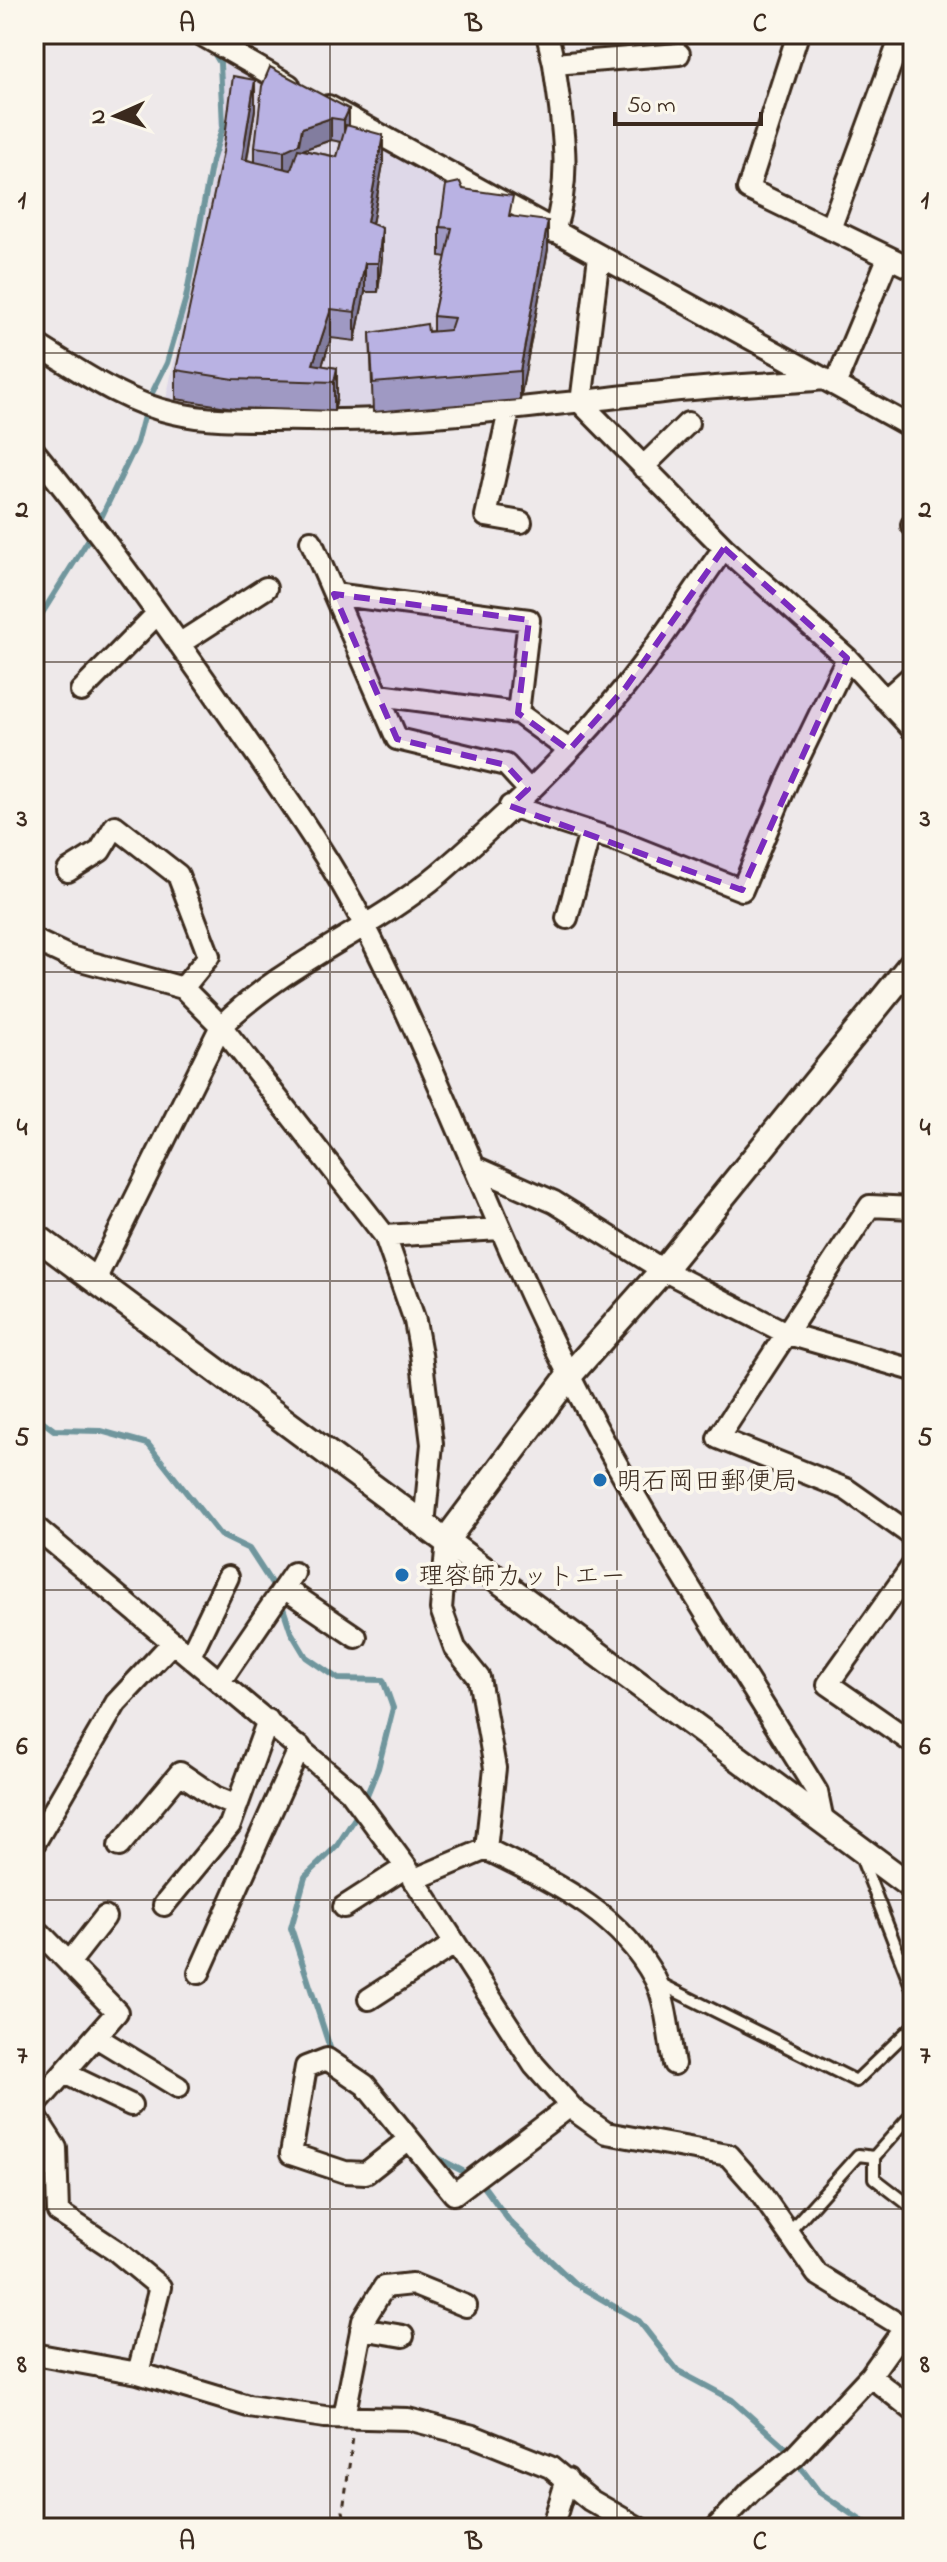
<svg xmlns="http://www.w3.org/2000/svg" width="947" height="2562" viewBox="0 0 947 2562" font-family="'Indie Flower','Klee One',sans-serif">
<rect width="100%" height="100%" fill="#eee9ea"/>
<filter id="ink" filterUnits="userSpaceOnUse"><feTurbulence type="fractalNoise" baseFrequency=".0125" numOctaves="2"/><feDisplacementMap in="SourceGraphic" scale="16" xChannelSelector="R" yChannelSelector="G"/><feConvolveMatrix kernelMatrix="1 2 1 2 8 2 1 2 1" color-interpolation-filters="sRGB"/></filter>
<g filter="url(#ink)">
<path fill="#ded8e8" d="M225 58 552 239 519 402 365 412 217 410 166 399 214 173Z"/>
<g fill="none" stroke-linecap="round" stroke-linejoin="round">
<path stroke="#6f969d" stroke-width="6" d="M98 524 137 443 148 401 167 363 186 298 212 161 223 126 220 63 211 48
M34 626 92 534
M34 1415 54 1430 101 1431 148 1444 220 1535 249 1549 277 1592
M281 1602 291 1632 306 1657 338 1679 383 1680 393 1708 378 1768 364 1802
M335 2055 331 2051 291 1928 305 1877 337 1846 359 1812
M379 2089 403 2116
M434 2156 470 2175
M480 2181 510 2222 574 2283 639 2321 678 2371 732 2400 786 2448 819 2492 872 2528"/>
<g stroke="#3b2a1e" stroke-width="16">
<path id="service" d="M861 1857 913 1991
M659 1983 856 2081 913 2026
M874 2157V2178L913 2208
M787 2234 858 2155 874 2157 913 2113"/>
</g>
<g stroke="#3b2a1e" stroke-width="26">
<path id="minor" d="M200 34 289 85
M547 34 554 64
M798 34 748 189 913 269
M328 106 913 428
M830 229 902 34
M554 232C573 172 562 125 554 64L679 54
M34 343C78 370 123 402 174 413 216 423 264 419 307 420 427 422 543 405 662 392 716 386 771 384 825 379
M835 385 888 258
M581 403 724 548 847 658 913 730
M581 403 599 256
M509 411 486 516 521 522
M34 451C108 542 176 638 243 735 286 797 330 858 365 926 440 1072 494 1228 569 1375 642 1519 733 1655 817 1792L823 1821
M643 467 688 423
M912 525 913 524
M311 541 397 739 506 765 528 789
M334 594 529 620 518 713 379 695
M179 644 266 588
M81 691 157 614
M885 700 913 675
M518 713 569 750
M510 806 621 842 742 890 788 780 847 658
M68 871 100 851 115 826 178 875 209 956 183 988
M567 918 590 832
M34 940 70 957 183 988 221 1026 385 1236 415 1321 421 1354 432 1444 424 1525
M477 1168 554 1202 663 1270 788 1334 913 1370
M913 1208 870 1206 718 1438 846 1489 913 1536
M385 1236 500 1229
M95 1280 221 1026C284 963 372 930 440 873 501 821 575 749 625 687 661 643 691 594 724 548
M34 1526 350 1791 406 1867 534 2065 575 2111 606 2133 728 2155 757 2188 817 2274 903 2327
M913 1565 828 1684 913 1743
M284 1588 356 1637
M190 1656 228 1577
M221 1680 294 1573
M34 1844 116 1703 173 1642
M119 1846 180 1773 215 1797 237 1806
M486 1849C552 1882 619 1911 655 1979 667 2002 669 2039 674 2064
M413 1880 486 1849 495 1768 479 1678 455 1648 441 1609 447 1539
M164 1905 230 1825 268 1720
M344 1907 406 1867
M69 1963 105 1917
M199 1973 300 1747
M369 1999 454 1944
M96 2037 178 2087
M64 2073 131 2105
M34 2107 117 2012 41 1934
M34 2114 56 2148 58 2212 114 2249 160 2287 138 2373
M409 2139 366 2173 345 2172 291 2154 306 2067 327 2059 365 2085 454 2194 570 2106
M361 2329 403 2336
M34 2354 138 2373 248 2406 325 2417 408 2419 473 2436 550 2467 590 2500 639 2528
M870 2376 913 2410
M344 2417 363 2321 384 2287 412 2284 466 2306
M552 2528 567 2479
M716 2528 751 2491 795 2456 870 2376 913 2316"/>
</g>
<g stroke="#3b2a1e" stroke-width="30">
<path id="tertiary" d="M34 1235 913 1888
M447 1539 569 1376 663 1270 913 962"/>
</g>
<path stroke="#3b2a1e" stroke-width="3" stroke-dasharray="6 6" stroke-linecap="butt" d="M347 2528 343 2511 353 2437"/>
<use href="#service" stroke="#fbf7ec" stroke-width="10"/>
<use href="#minor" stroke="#fbf7ec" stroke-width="20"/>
<use href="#tertiary" stroke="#fbf7ec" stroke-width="24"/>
</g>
<path fill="#9f99c3" stroke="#3b2a1e" stroke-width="2" fill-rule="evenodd" d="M255 109 247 160 255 162V147L349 109V126L383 164 372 224 382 257 378 292H365L355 341 331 338 322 366 337 368V397L334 411 234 408 176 399V370ZM331 140 341 142 337 157 302 150Z
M463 189 513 216 548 249 520 400 373 412 370 333 433 331V316L446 257 440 256V227Z"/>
<path fill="#827d9f" stroke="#3b2a1e" stroke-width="2" d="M255 80V109L242 188V159Z
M349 109V131L344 142V120Z
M331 118V140L302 150 299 166 284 173V151L302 128Z
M383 135V164L367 251V222Z
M548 221V249L520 400V371Z
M382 228V257L378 292V263Z
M365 263V292L355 341V312Z
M331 309V338L317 381 313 364Z
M337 368V397L334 411V382Z"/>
<path fill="#b9b2e3" stroke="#3b2a1e" stroke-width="2" d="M270 67 349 109 344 120 331 118 302 128 299 144 284 151 255 147 262 86Z
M233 76 255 80 242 159 291 170 298 149 337 157 346 125 383 135 367 222 382 228 378 263H365L355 312 331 309 313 364 337 368 334 382 234 379 176 370 223 152Z
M460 182 463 189 513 196 509 216 548 221 520 371 373 383 370 333 427 324 428 332 450 330 454 318 433 316 452 228 440 227 446 185Z"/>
</g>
<path fill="#7b2cbf" fill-opacity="0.2" stroke="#7b2cbf" stroke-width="6" stroke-dasharray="16 10" stroke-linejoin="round" d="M724 548 847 658 742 890 510 806 528 789 506 765 397 739 334 594 529 620 518 713 569 750 626 687Z"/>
<path fill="none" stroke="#3b2a1e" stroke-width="2" stroke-opacity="0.55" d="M330 34V2528M617 34V2528M34 353H913M34 662H913M34 972H913M34 1281H913M34 1590H913M34 1900H913M34 2209H913"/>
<g fill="#1f6fb2" stroke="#fbf7ec" stroke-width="3">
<circle cx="600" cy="1480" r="8"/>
<circle cx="402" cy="1575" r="8"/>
</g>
<g text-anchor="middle" stroke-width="8" stroke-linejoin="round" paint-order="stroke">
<g font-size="26" fill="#3b2a1e" stroke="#fbf7ec" text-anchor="start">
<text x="616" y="1489">明石岡田郵便局</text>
<text x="418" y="1584">理容師カットエー</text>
</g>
</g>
<rect width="947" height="2562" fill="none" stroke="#fbf7ec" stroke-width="88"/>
<g transform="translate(116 116) rotate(267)" stroke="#fbf7ec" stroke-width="6" paint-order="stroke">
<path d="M0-6L14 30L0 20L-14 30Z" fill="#3b2a1e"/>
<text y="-12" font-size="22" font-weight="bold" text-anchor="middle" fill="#3b2a1e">N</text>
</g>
<path d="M615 112v12h146v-12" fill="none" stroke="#3b2a1e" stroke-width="4"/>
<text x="627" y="112" font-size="24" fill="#3b2a1e" stroke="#fbf7ec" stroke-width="6" paint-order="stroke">50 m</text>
<rect x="44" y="44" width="859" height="2474" fill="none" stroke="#3b2a1e" stroke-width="3"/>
<g font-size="26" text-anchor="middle" font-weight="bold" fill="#3b2a1e">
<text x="187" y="31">A</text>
<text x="474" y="31">B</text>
<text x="760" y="31">C</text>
<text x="22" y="208">1</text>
<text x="925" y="208">1</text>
<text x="22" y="517">2</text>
<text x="925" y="517">2</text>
<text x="22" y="826">3</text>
<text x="925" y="826">3</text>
<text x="22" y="1135">4</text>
<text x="925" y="1135">4</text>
<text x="22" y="1445">5</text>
<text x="925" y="1445">5</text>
<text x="22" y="1754">6</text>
<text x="925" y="1754">6</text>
<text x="22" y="2063">7</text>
<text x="925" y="2063">7</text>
<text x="22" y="2372">8</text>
<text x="925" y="2372">8</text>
<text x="187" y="2549">A</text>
<text x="474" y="2549">B</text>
<text x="760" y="2549">C</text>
</g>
</svg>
